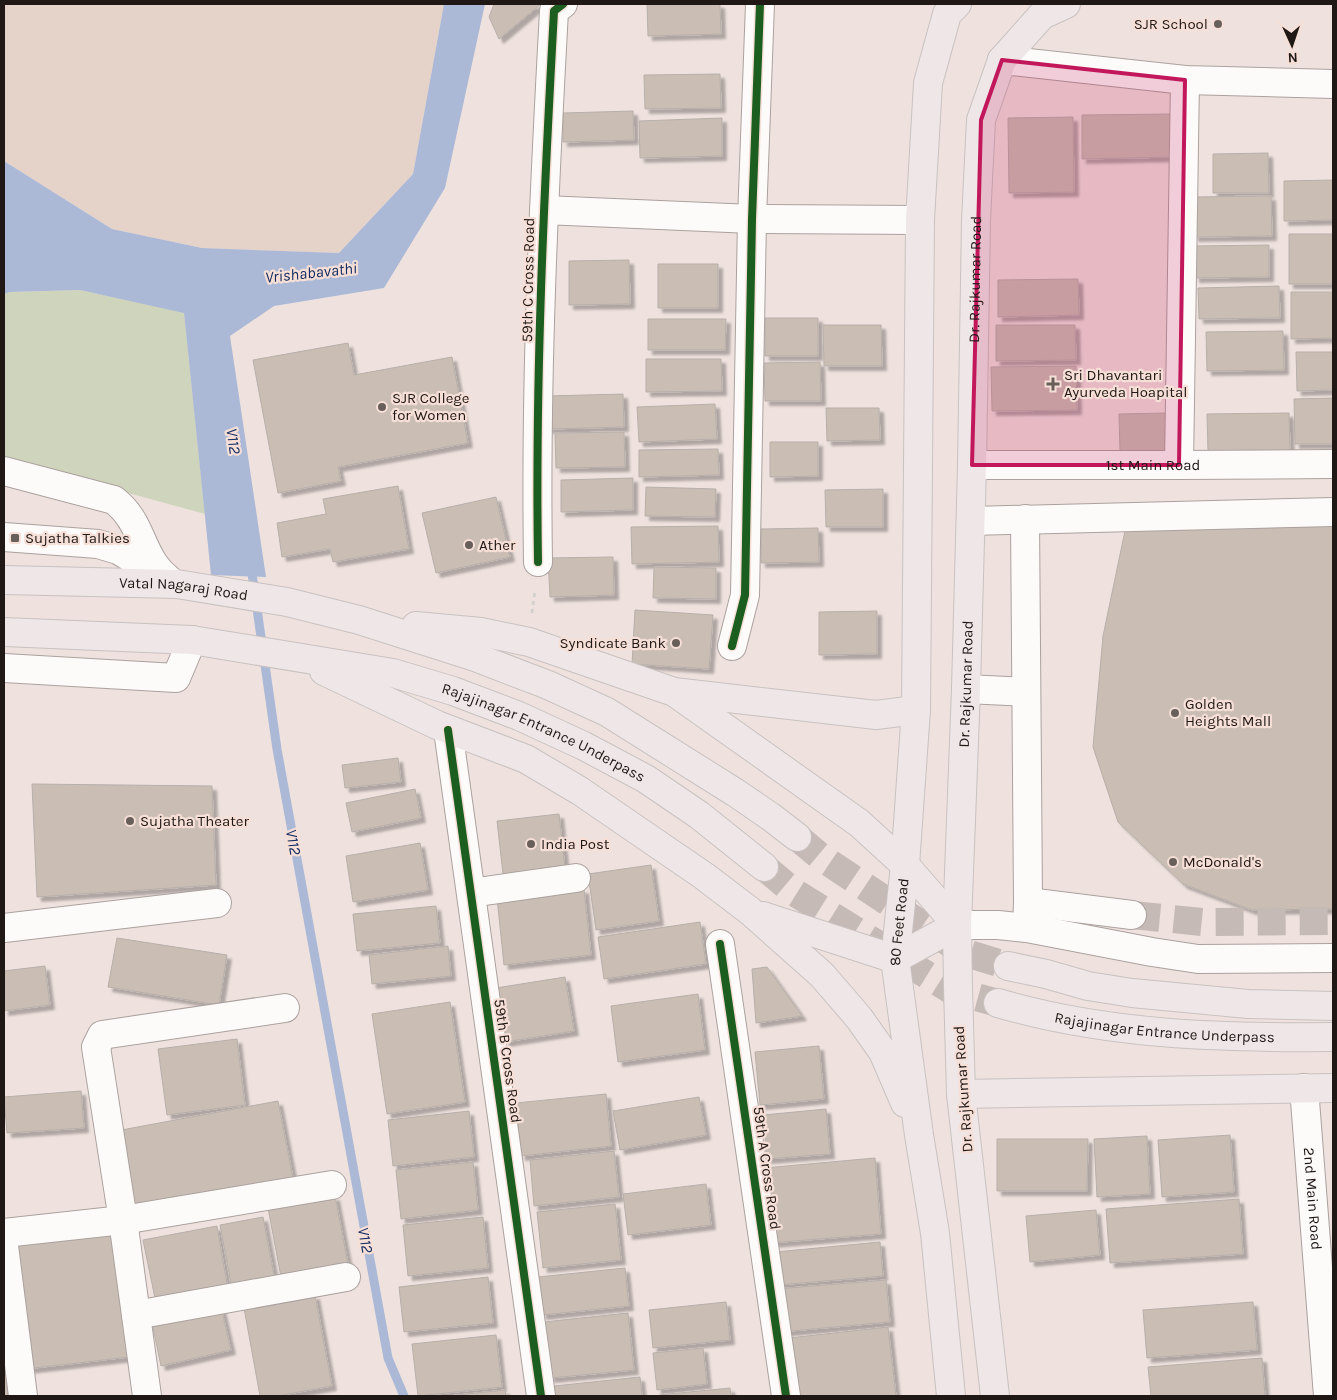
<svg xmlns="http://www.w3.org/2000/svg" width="1337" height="1400" viewBox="0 0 1337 1400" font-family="Karla,sans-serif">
<defs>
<filter id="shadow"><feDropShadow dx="4.5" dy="4.5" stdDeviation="1" flood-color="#0004"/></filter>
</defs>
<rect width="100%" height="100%" fill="#efe2de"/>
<path fill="#e5d3ca" d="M4 4H444L413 174 339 253 202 248 112 229 4 161Z"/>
<path fill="#cfd4bd" d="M80 290 184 312 205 514 4 459V294L10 292Z"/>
<path fill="#acb9d6" d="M444 4H485L445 188 384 288 274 306 230 336 266 577 211 575 184 313 80 290 10 292 4 294V161L112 229 202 248 339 253 413 174Z"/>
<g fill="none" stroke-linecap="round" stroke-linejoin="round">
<path stroke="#acb9d6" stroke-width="9" d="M251 567 277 749 388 1358 404 1396"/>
</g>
<path fill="#cabeb4" stroke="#b7afaa" filter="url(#shadow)" d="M494 4H541L499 39 489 17Z
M647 4H720L721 34 648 36Z
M720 74 721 108 645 109 644 75Z
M633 111 634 140 563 142V113Z
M1173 114 1174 157 1082 159V115Z
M1073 117 1074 192 1009 193 1008 118Z
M722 118V156L640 158 639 121Z
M1268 153 1269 193H1213V154Z
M1333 180V220L1284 221V181Z
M1271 196 1272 236 1194 237 1193 197Z
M1289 234H1333V284H1289Z
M1269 245V277L1195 278 1194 246Z
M629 260 630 304 569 305V261Z
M658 264H718V308H658Z
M1078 279 1079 315 998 317V280Z
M1279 286 1280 318 1199 319 1198 288Z
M1291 292H1333V338L1291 339Z
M765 318H818V356H765Z
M648 319H726L725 350H648Z
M823 325H881L882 366H824Z
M996 325H1075L1076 360 996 361Z
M1283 331 1284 370 1207 371 1206 332Z
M348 343 354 375 452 357 468 443 338 467 341 481 278 493 253 360Z
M1296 352H1333V390L1297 391Z
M646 359H721L722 391 646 392Z
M820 362 821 401H765L764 363Z
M1076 366 1077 410 992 411 991 367Z
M623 394 624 427 548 429 547 396Z
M1333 398V444H1295L1294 399Z
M715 404 717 439 639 442 637 407Z
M826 408H879L880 440 827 441Z
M1166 413V451H1120L1119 414Z
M1289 413 1290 451 1208 452 1207 414Z
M624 432 625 467 556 468 555 433Z
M770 442H818V476L770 477Z
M718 449 719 475 639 477V450Z
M633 478V510L561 512V480Z
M398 486 409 549 333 562 330 549 282 557 277 523 326 514 323 499Z
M646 487 716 489 715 517 645 516Z
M883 489V527H826L825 490Z
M496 497 510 557 436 573 422 513Z
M1333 523V909L1252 910 1183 884 1118 822 1093 747 1103 636 1126 526Z
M718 526 719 562 632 564 631 527Z
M818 528 819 562 761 563V529Z
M613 557 614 595 550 597 548 558Z
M654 567 716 568V599L653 598Z
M635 610 713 615 709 669 632 664Z
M877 611V654L819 655V612Z
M398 758 401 782 345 788 342 765Z
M32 784 212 786 216 885 37 897Z
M415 789 421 818 352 832 346 803Z
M559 814 565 868 503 874 497 821Z
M420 843 428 890 353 902 346 856Z
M651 865 659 921 596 930 588 874Z
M584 889 591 955 504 965 497 898Z
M436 906 440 943 357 951 353 914Z
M700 922 706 964 604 979 598 937Z
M117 938 227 955 219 1005 108 987Z
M448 946 451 976 372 984 369 955Z
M45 966 50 1005 4 1011V971Z
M767 967 802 1016 756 1023 752 969Z
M565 977 574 1031 505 1042 496 988Z
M698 994 705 1050 618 1062 611 1006Z
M450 1002 465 1102 387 1114 372 1014Z
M237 1039 245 1105 167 1115 158 1049Z
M819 1046 824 1099 760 1105 755 1052Z
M81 1091 84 1128 7 1133 4 1097Z
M606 1094 611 1146 521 1156 516 1103Z
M699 1097 706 1135 620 1150 613 1111Z
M278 1101 294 1183 132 1213 116 1131Z
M826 1109 830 1154 767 1159 763 1115Z
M469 1111 474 1157 393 1166 388 1120Z
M1230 1135 1234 1192 1162 1197 1158 1140Z
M1147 1136 1150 1194 1097 1197 1094 1139Z
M997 1139H1088L1087 1191H997Z
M614 1151 619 1197 534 1206 530 1160Z
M875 1158 881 1234 770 1243 764 1168Z
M473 1162 478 1210 401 1219 396 1170Z
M706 1184 711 1225 628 1235 623 1194Z
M335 1196 349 1269 282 1282 268 1208Z
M1239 1199 1243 1254 1110 1263 1106 1209Z
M615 1204 621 1260 543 1268 537 1212Z
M1096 1210 1100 1255 1030 1262 1026 1216Z
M263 1217 276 1286 233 1294 220 1225Z
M483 1217 488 1268 408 1276 403 1225Z
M217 1226 228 1290 156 1303 143 1240Z
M114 1227 129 1357 26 1369 12 1238Z
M880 1242 883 1276 778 1285 775 1252Z
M625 1268 629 1306 542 1315 538 1277Z
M488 1277 493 1323 404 1332 399 1287Z
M886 1280 890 1322 780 1332 777 1289Z
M315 1295 332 1386 277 1396H260L244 1308Z
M726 1302 730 1340 653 1348 649 1310Z
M1253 1302 1257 1350 1147 1358 1143 1310Z
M220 1303 231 1350 161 1366 151 1318Z
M4 1310 12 1396H4Z
M628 1313 634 1370 550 1378 544 1322Z
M888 1327 896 1396H796L789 1338Z
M496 1335 502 1387 418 1396 412 1344Z
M703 1348 707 1384 657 1390 653 1353Z
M1262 1358 1265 1396H1151L1148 1367Z
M640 1377 642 1396H555L554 1386Z
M730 1388 731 1396H659V1395Z
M505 1390 506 1396H449Z"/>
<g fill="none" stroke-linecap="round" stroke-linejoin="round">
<path stroke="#c6bab6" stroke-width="28" stroke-dasharray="28 14" stroke-linecap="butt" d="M1132 915 1202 922 1333 921"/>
<path stroke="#c6bab6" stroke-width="28" stroke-dasharray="28 14" stroke-linecap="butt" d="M797 837 822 858 963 952 1008 966
M764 867 794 892 951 990 998 1003"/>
<g stroke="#aba19e" stroke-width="30">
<g id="minor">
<path d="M1002 60 1185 80 1333 84"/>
<path d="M544 210 752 219 920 220"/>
<path id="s1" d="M972 465H1179L1333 464"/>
<path d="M1179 465 1185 80"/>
<path d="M4 471 114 500C138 519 139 541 154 564 158 570 163 575 168 579"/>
<path d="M1025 519 1028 902 1027 928"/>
<path d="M971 521 1333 512"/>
<path d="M4 537 98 544 118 550 162 576"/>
<path d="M538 562C535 378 544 194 554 11L563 4"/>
<path d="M732 646 745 595 752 219 760 4"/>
<path d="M4 668 176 678 192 640"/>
<path d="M966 689 1026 692"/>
<path d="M448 730 541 1396"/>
<path d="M471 893 576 878"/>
<path d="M1028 902 1132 915"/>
<path d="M957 925H998L1027 928 1152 952 1198 959 1333 958"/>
<path d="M4 928 217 903"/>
<path d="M720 944 786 1396"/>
<path id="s2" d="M1304 1088 1328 1396"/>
<path d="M4 1233 123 1220 332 1185"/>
<path d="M4 1246 23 1396"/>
<path d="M136 1315 346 1277"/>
<path d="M147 1396 123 1220 96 1047 102 1035 285 1008"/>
</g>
</g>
<g stroke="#c8c2c0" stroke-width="30">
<g id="major">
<path id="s3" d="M4 580 177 584 287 602 359 620 475 657 548 685 607 712 736 793 771 817 797 837"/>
<path d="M416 626 481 632 529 642 674 692 876 715 916 710"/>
<path id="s4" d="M4 632 192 640 393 673 453 691 519 716 584 746 646 779 699 815 764 867"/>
<path d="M324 671 437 725 526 759 580 791 704 876 750 911 822 975 859 1018 883 1052 905 1103"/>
<path d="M677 694 859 823 905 865 957 925"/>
<path d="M763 916 895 959 957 925"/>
<path d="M1008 966 1046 974 1088 986 1132 993 1248 1004 1333 1006"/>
<path id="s5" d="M998 1003C1107 1035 1221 1038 1333 1037"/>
<path d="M961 1094 1333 1088"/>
<path id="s6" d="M951 1396 935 1233 919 1135 895 959 905 865 916 710 920 220 928 83 947 14 957 4"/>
<path id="s7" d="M995 1396 961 1094 958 987 957 925 966 689 972 465 976 220 981 120 1002 60 1042 15 1066 4"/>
</g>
</g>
<path stroke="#d4d0cf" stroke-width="3" stroke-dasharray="4 4" stroke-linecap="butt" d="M532 613 535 590"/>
<use href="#minor" stroke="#fdfbfa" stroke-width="28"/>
<use href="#major" stroke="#efe6e7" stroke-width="28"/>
<g stroke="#f6dfd7" stroke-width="11">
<path id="cycleway" d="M538 562C535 378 544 194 554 11L563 4
M732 646 745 595 752 219 760 4
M448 730 541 1396
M720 944 786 1396"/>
</g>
<use href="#cycleway" stroke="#1b5e20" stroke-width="8"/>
</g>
<path fill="#c2185b" fill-opacity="0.2" stroke="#c2185b" stroke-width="4" stroke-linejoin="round" d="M1002 60 1185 80 1179 465H972L981 120Z"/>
<g fill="#685f5b" stroke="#f6dfd7" stroke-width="2">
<circle cx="1218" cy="24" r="5"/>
<path d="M1050.5 376.5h5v5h5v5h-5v5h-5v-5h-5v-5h5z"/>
<circle cx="382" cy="407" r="5"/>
<rect x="10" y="533" width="10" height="10" rx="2.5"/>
<circle cx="469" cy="545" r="5"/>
<circle cx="676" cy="643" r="5"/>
<circle cx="1175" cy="713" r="5"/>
<circle cx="130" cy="821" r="5"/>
<circle cx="531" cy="844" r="5"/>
<circle cx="1173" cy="862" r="5"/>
</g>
<g text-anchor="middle" stroke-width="4.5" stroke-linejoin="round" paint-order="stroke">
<g font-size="15" fill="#201815" stroke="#f6dfd7" text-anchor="start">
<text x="1208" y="29" text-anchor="end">SJR School</text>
<text x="1064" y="380">Sri Dhavantari<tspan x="1064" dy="17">Ayurveda Hoapital</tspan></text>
<text x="392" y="403">SJR College<tspan x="392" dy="17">for Women</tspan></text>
<text x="25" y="543">Sujatha Talkies</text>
<text x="479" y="550">Ather</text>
<text x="666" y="648" text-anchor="end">Syndicate Bank</text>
<text x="1185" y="709">Golden<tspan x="1185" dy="17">Heights Mall</tspan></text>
<text x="140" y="826">Sujatha Theater</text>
<text x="541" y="849">India Post</text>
<text x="1183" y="867">McDonald's</text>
</g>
<g font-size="15" fill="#201815" stroke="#f6dfd7">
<text dy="5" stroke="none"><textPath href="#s7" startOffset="1119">Dr. Rajkumar Road</textPath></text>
<text transform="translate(528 280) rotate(-89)" y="5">59th C Cross Road</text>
<text dy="5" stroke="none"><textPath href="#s1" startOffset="181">1st Main Road</textPath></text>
<text dy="5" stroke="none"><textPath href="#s3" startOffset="180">Vatal Nagaraj Road</textPath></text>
<text dy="5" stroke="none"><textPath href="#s7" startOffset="714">Dr. Rajkumar Road</textPath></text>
<text dy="5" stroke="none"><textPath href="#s4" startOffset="554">Rajajinagar Entrance Underpass</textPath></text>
<text dy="5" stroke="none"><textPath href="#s6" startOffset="478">80 Feet Road</textPath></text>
<text dy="5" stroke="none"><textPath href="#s5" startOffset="169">Rajajinagar Entrance Underpass</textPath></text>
<text transform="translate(508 1061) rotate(82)" y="5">59th B Cross Road</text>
<text transform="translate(963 1089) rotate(-94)" y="5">Dr. Rajkumar Road</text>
<text transform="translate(767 1168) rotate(82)" y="5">59th A Cross Road</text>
<text dy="5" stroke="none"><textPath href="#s2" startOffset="111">2nd Main Road</textPath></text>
</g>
<g font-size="16" font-style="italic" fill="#132c61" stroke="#f6dfd7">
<text transform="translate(311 272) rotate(-6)" y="6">Vrishabavathi</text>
<text transform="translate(234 441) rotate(82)" y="6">V112</text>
<text transform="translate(294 842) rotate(80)" y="6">V112</text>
<text transform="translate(366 1240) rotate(80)" y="6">V112</text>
</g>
</g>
<rect width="1337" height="1400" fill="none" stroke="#201815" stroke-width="10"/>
<g transform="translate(1292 45) rotate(177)" stroke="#f6dfd7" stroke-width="4" paint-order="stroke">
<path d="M0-4L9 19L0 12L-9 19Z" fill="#201815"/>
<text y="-8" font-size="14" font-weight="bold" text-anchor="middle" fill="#201815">N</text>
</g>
</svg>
